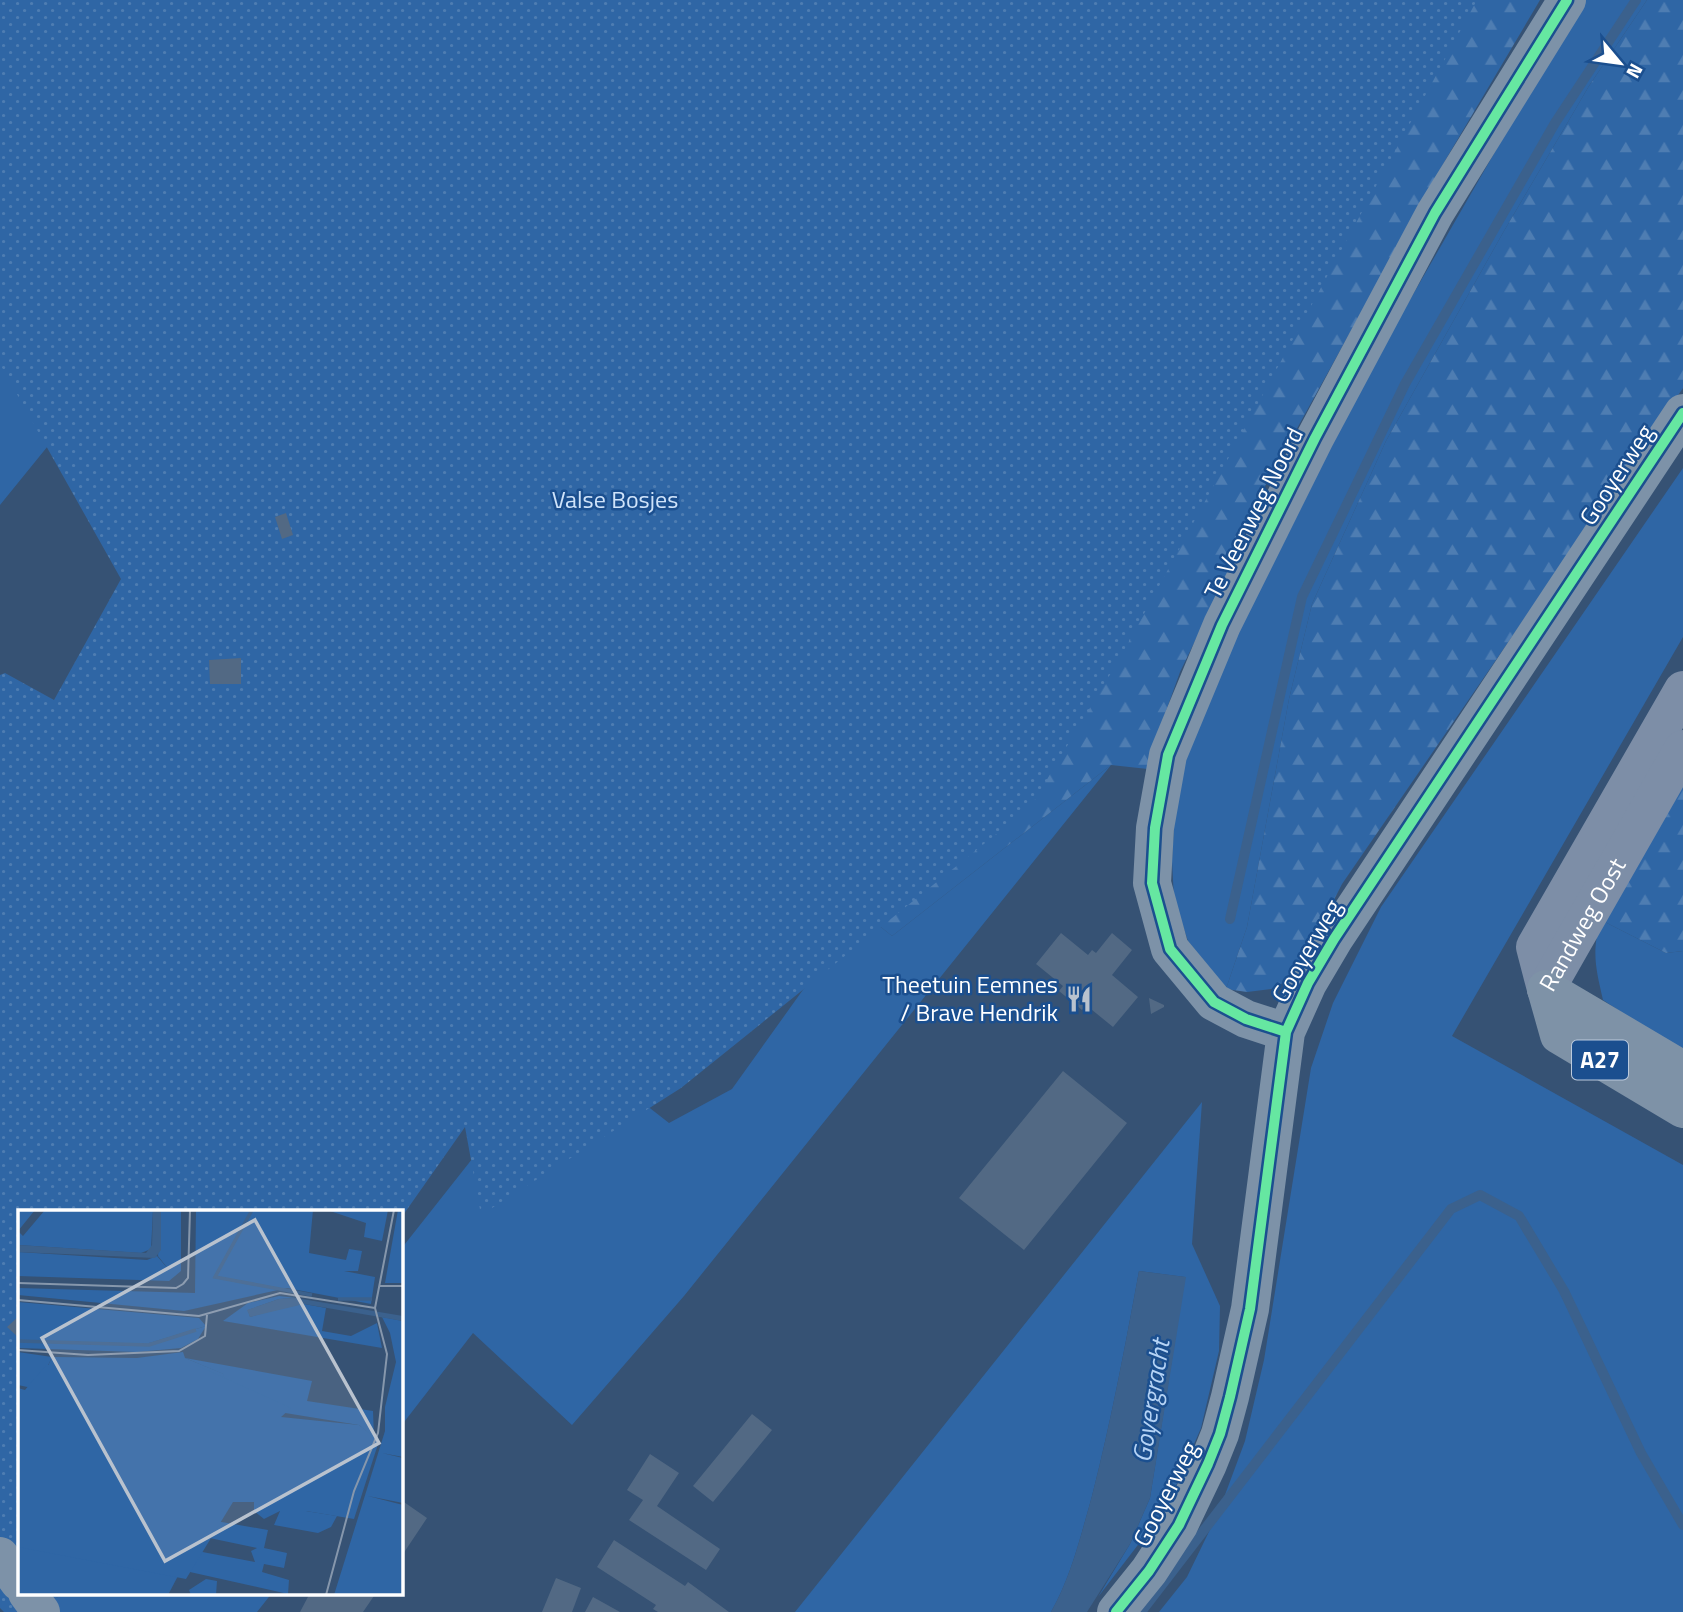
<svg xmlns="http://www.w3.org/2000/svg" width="1683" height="1612" viewBox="0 0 1683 1612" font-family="'Titillium Web',sans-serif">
<defs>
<pattern id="forest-firs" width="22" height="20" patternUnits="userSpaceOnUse" patternTransform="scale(1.75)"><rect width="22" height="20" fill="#2f66a5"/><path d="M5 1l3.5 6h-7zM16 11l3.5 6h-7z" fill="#4e7db2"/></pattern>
<pattern id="park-dots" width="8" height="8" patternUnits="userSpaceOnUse" patternTransform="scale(1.75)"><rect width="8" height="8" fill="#2f66a5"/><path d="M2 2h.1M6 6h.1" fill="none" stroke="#4e7db2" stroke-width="1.8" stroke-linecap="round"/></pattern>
</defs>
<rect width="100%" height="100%" fill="#365274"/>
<path fill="#2f66a5" d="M1152 0H1354L1327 38 1286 86 1060 321 1071 365 1073 393 928 479 892 511 850 559 825 595 803 637 792 688 787 749 800 800 818 847 855 906 892 936 1111 765 684 1296 572 1425 473 1333 401 1426V1249L518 1101 541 1023 669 1123 732 1089 820 966 796 950 779 924 754 854 734 808 712 778 683 757 637 738 442 971 426 1010 465 1094 357 1211H19V1254L0 1278V1061L293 714 344 719 427 826 590 698Z
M1585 0H1647L1589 86 1504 231 1386 441 1312 604 1289 699 1247 927 1226 989 1188 941 1174 899 1172 861 1177 774 1205 697 1281 542 1396 324 1549 58Z
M0 322 95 388 0 505Z
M1683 468V637L1452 1036 1683 1165V1612H1159L1187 1577 1219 1511 1245 1441 1264 1360 1311 1068 1333 1003 1381 907Z
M1601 920 1666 953 1683 951V1053L1603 1000C1596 969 1591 952 1601 920Z
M1202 1102 1192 1244 1220 1306 1219 1351 1201 1428 1167 1507 1098 1597 1130 1544 1150 1498 1185 1277 1139 1271C1125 1347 1111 1422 1092 1496 1081 1535 1071 1577 1051 1612H795Z
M68 1593H272L257 1612H55L43 1603Z"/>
<path fill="url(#forest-firs)" d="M1354 0H1540L1446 159 1264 488 1224 581 1180 672 1152 750 1148 769 1111 765 892 936 855 906Z
M1647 0H1683V388L1342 884 1295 977 1271 989 1247 992 1226 989 1247 927 1289 699 1312 604 1386 441 1504 231 1589 86Z
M1683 778V951L1666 953 1601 920Z"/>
<path fill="url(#park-dots)" d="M0 0H1477L1120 658 1031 806 681 1088 481 1215 465 1127 401 1218V1211H19V1593H68L21 1612H4L0 1608V675L5 673 54 700 121 579 0 364Z"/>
<path fill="#3b618d" d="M1139 1271 1186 1277 1150 1498 1130 1544 1087 1612H1051C1071 1577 1081 1535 1092 1496 1111 1422 1125 1347 1139 1271Z"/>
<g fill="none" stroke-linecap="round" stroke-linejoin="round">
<path stroke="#3b618d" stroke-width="10" d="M1230 919 1302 597 1405 384 1555 123 1636 0
M1141 1612 1451 1209 1480 1195 1519 1216 1564 1291 1641 1453 1683 1525"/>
</g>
<path fill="#526984" d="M286 513 293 535 282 539 275 517Z
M241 658V684H210L209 660Z
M1061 933 1088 955 1092 950 1096 953 1112 933 1132 950 1112 975 1138 997 1113 1027 1086 1005 1082 1010 1059 991 1063 986 1036 964Z
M1149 998 1164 1005V1007L1151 1014Z
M1063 1071 1127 1123 1024 1250 959 1198Z
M19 1316V1338L7 1327Z
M752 1414 772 1430 713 1502 693 1486Z
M650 1454 679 1473 657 1506 720 1549 706 1570 629 1520 643 1500 627 1490Z
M401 1500 427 1518 401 1557Z
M614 1540 685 1586 688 1582 729 1612H658L653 1609 656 1605 597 1567Z
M556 1578 581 1588 572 1612H542Z
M310 1593H376L363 1612H300Z
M593 1597 620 1612H585Z"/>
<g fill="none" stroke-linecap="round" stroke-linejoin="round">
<path stroke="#7d92a8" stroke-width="38" d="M1286 1032 1246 1019 1214 1002 1170 949 1152 883 1155 828 1168 755 1222 625 1315 438 1435 213 1567 0
M0 1556 19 1582
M27 1593 41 1612
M1116 1612 1149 1571 1179 1525 1208 1464 1220 1434 1230 1397 1250 1309 1286 1032 1308 983 1334 939 1683 413"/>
<g stroke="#7d8ea7" stroke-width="38">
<path d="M1546 989 1535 947 1683 690"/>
<path id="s1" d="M1546 989 1683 749"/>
</g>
<path stroke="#7e92a7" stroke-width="38" d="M1546 989 1559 1035 1683 1109
M1546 989 1683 1070"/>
<g stroke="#1b4f8f" stroke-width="15">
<path id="cycleway" d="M1286 1032 1246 1019 1214 1002 1170 949 1152 883 1155 828 1168 755 1222 625 1315 438 1435 213 1567 0
M1116 1612 1149 1571 1179 1525 1208 1464 1220 1434 1230 1397 1250 1309 1286 1032 1308 983 1334 939 1683 413"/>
</g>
<use href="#cycleway" stroke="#66e7a1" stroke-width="10"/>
</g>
<defs>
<g id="restaurant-bare" transform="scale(2.1)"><path d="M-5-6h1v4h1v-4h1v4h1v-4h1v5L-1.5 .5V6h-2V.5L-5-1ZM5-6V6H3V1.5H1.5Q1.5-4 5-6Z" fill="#b9c2ce" stroke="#1b4f8f" stroke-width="2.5" paint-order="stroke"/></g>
</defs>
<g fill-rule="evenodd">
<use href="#restaurant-bare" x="1079" y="999"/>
</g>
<g text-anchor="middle" stroke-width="5" stroke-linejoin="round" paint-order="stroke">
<rect fill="#1b4f8f" stroke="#bbcadd" stroke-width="2" x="1572" y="1040.5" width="56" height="39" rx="5"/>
<g font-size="23" font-weight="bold" fill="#fff">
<text x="1600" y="1068">A27</text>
</g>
<g font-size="24" fill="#fff" stroke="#1b4f8f">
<text transform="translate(1617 475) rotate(-57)" y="8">Gooyerweg</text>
<text transform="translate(1254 513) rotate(-63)" y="8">Te Veenweg Noord</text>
<text dy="8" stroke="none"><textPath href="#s1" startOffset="74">Randweg Oost</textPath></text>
<text transform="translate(1307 951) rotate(-60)" y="8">Gooyerweg</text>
<text transform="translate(1166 1494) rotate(-63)" y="8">Gooyerweg</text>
</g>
<g font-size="24" fill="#cfe3fa" stroke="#1b4f8f">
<text x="615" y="508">Valse Bosjes</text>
</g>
<g font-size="24" fill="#fff" stroke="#1b4f8f" text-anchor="end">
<text x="1058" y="993">Theetuin Eemnes<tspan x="1058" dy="28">/ Brave Hendrik</tspan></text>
</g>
<g font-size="26" font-style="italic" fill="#b5d3f5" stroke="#1b4f8f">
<text transform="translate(1151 1401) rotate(-81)" y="9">Goyergracht</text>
</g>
</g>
<g transform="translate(18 1210)">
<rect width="385" height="385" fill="#365274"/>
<path d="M2 0H17L0 21 5 26 27 0H135L133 39 123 43 0 35V3ZM143 0H163V61L151 71V60L140 46ZM178 0H295L291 43 328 50 331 39 344 41 340 61H326L357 67 353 94 269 78 166 101 0 85V78L177 83ZM309 0H370L364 31 346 27 348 13ZM380 0H385V73H367ZM261 86 278 88 261 89 230 100 232 107 281 93 308 98 304 121 333 126 359 113 364 138 205 111 230 93ZM364 107 385 111V247L364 243 385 248V293L350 286 385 295V385H316L367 221V197L378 152 372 123ZM188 116 180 129 163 138 119 142 0 138V130L131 133ZM0 142 34 147 24 168 205 164 167 148 294 171 289 191 355 201 356 228 341 215 255 201 56 187 0 175ZM262 301H288L319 306 313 317 300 323 256 315ZM192 310 250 320 246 338 269 343 266 358 246 354 244 362 271 370 270 384 163 360 174 340 237 352 233 341 239 338 182 326ZM0 329 161 364 150 385H0ZM188 369 199 371 198 385H173L171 380Z" fill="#2f66a5"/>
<path d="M0 42 129 50 139 46 151 60V71L0 66ZM0 92 181 108 188 116 131 133 104 135 0 130ZM165 142 167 148 206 164 204 171 24 169 34 147 119 148Z" fill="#2f66a5"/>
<path d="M28 155H178L273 198 263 207 341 215 361 231 336 309 288 301H262L246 309 236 301V292H215L168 369 0 337V178L7 180Z" fill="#2f66a5"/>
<path d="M135 0H143V40L137 48 0 42V35L128 43 134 35ZM278 88 385 106V111L286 94 232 107 229 100 261 89Z" fill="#3b618d"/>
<path fill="none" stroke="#3b618d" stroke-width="3.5" d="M234 0 197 67 294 85M320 89H354M0 131 131 135 178 120"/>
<path fill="none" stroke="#8697ac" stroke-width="2" d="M0 73 158 78 165 74M165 74 170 68 172 0M362 76H385M0 90 181 106 262 83 357 98M357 98 376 0M0 140 70 145 161 141 187 126 189 105M308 385 336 281 360 223 369 144 357 98"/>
<path fill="#b9c2ce" fill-opacity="0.15" stroke="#b9c2ce" stroke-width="3.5" d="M237 10 361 233 147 351 24 128Z"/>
<rect width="385" height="385" fill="none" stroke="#fff" stroke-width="3.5"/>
</g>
<g transform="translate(1620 63) rotate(119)" stroke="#1b4f8f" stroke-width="5" paint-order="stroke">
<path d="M0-5L12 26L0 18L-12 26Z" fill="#ffffff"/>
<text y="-10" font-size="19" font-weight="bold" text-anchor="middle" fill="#ffffff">N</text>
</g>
</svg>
